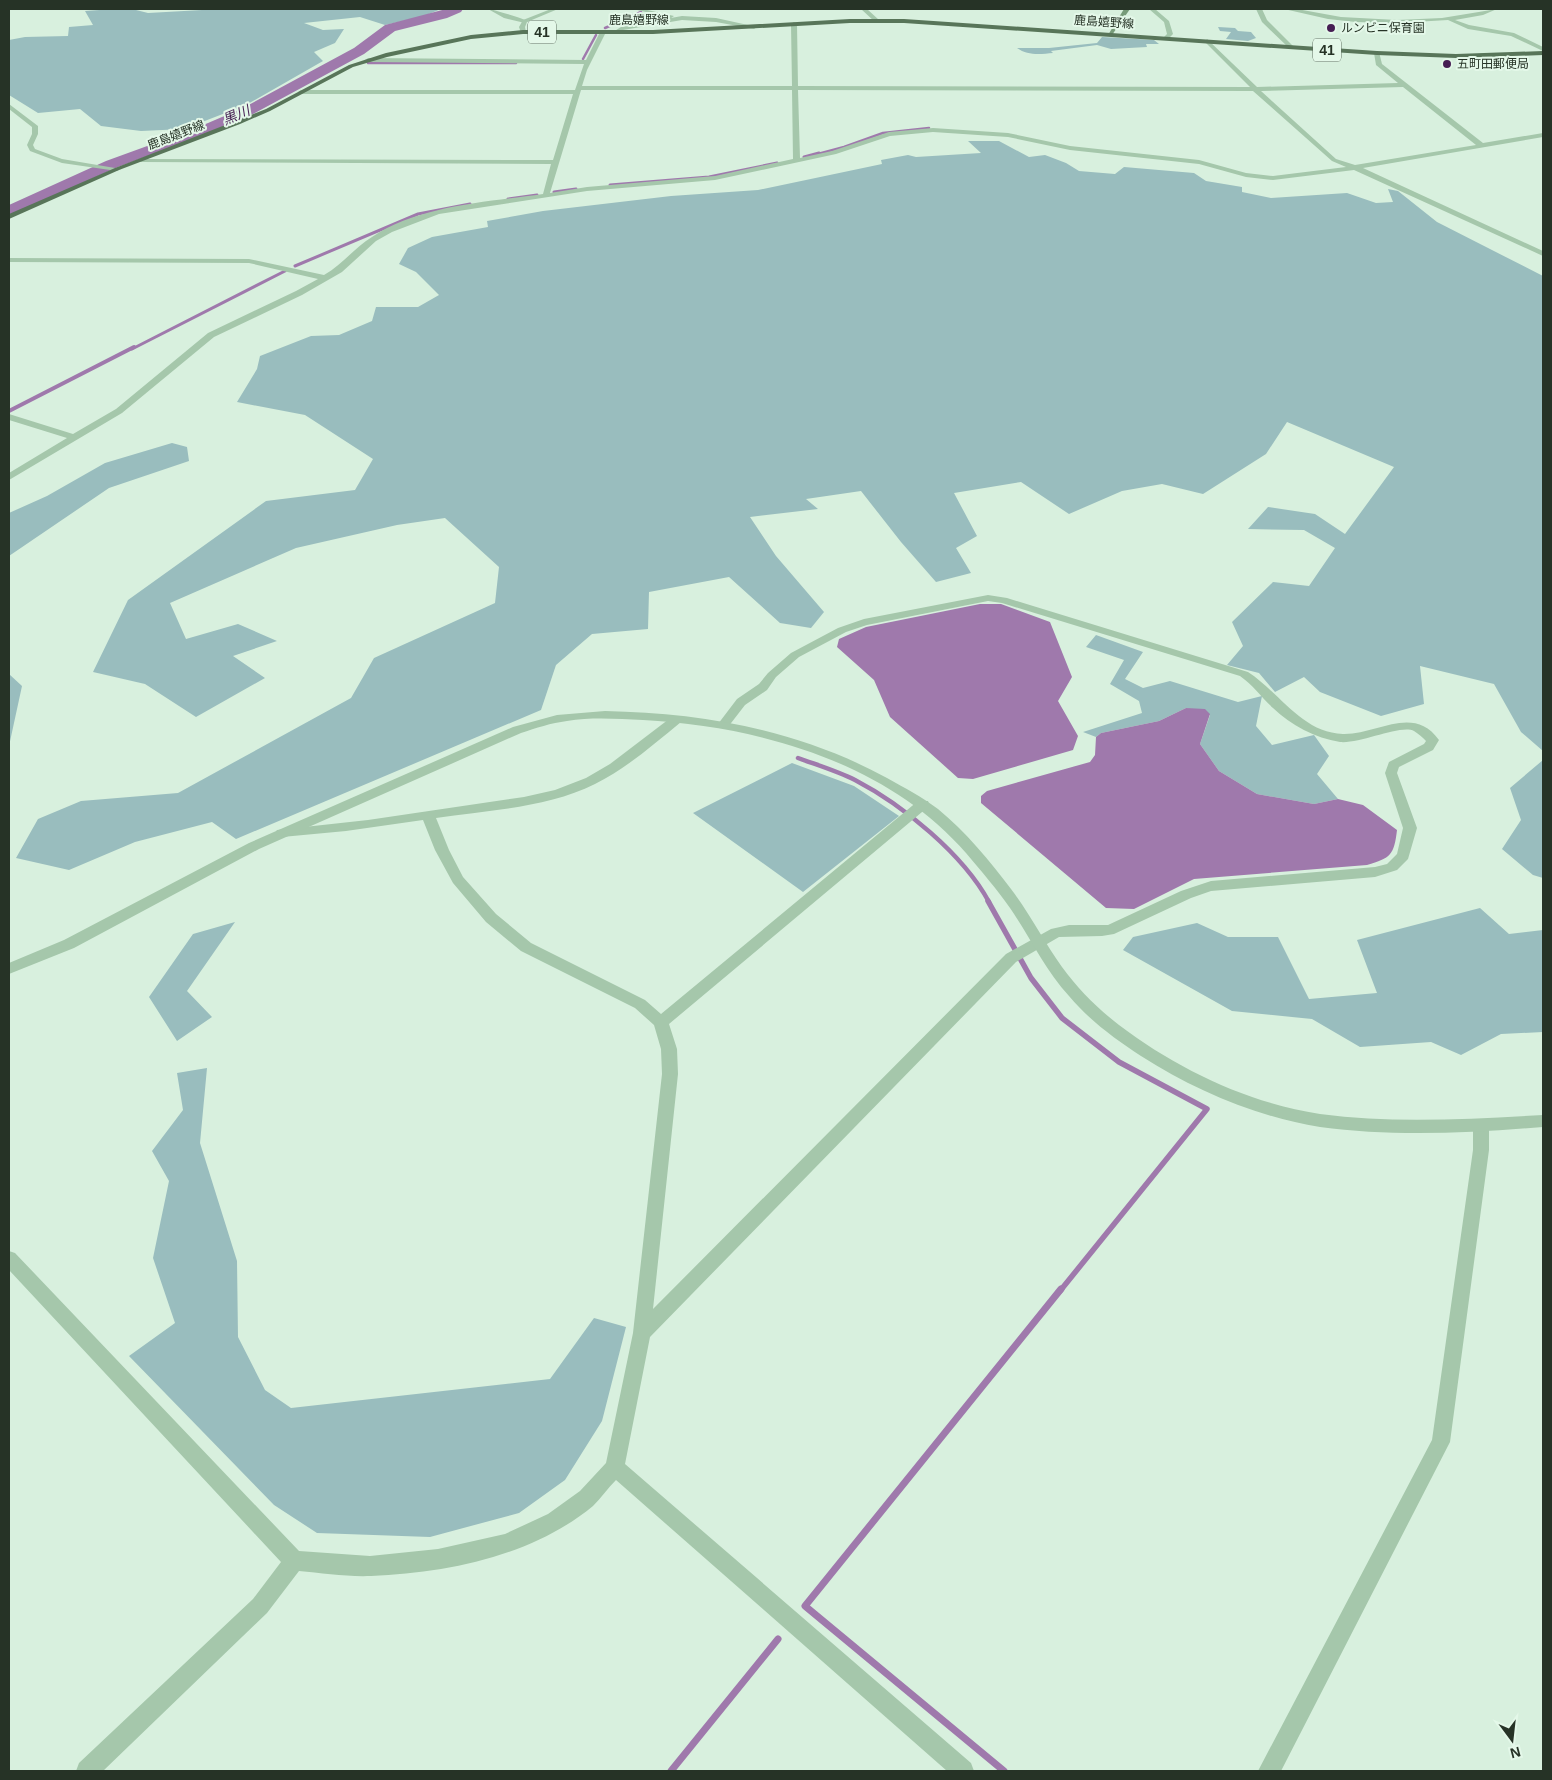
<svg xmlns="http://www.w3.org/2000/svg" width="1552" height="1780" viewBox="0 0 1552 1780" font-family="Helvetica,'Noto Sans JP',sans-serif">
<rect width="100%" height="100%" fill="#d8f0de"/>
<path fill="#99bdbe" d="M114 9H132L148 13 220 9H441L424 16 385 25 360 17 304 23 323 30 344 29 335 43 314 52 323 61 246 105 184 129 141 131 101 126 80 109 38 113 9 95V40L25 37 68 36 69 27 93 25 85 11Z
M1218 27 1235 28 1238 31 1251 32 1256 38 1248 41 1226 39 1231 32 1220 31Z
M1102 37 1154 40 1159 44H1146L1147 47 1111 49 1097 45 1051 51 1053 53C1041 54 1028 56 1017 48H1049L1097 43Z
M968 141H999L1029 157 1045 155 1066 163 1079 171 1115 174 1124 167 1194 173 1206 181 1242 187V192L1271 198 1347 193 1376 203 1393 202 1388 189 1398 191 1437 222 1543 276V751L1521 732 1494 684 1420 666 1424 704 1381 716 1320 692 1304 677 1275 692 1259 673 1227 665 1243 646 1232 622 1273 582 1309 586 1335 548 1304 530 1248 529 1268 507 1315 514 1345 534 1394 467 1287 422 1266 454 1203 494 1162 484 1122 491 1069 514 1021 482 954 493 977 536 956 548 971 573 936 582 901 542 861 491 806 499 818 509 750 517 776 556 824 612 811 628 780 623 729 577 649 592 648 629 592 634 556 665 541 710 236 839 212 822 135 842 69 870 16 858 38 819 81 801 178 793 351 698 374 658 495 603 499 567 445 518 397 525 296 548 170 603 186 639 238 624 277 641 233 656 265 678 196 717 145 684 93 672 128 600 266 501 355 490 373 459 305 415 237 402 257 369 260 356 311 336 339 335 372 321 376 307H418L439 295 416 272 399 264 408 248 432 237 488 227 487 221 543 211 671 196 758 190 882 164 881 160 908 155 916 157 981 153Z
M172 443 187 447 189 461 109 488 9 556V513L47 496 105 463Z
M1096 635 1143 652 1125 679 1143 688 1170 681 1238 702 1262 696 1256 726 1272 745 1314 735 1329 756 1317 774 1338 799 1314 804 1257 794 1219 771 1200 744 1210 715 1186 708 1159 721 1101 733 1096 737 1083 732 1142 713 1139 701 1110 684 1124 660 1086 647Z
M9 674 22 686 9 746Z
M1543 760V878L1533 875 1502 849 1521 820 1510 788Z
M792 763 854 786 899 816 803 892 693 813Z
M1480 908 1509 934 1543 930V1032L1501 1034 1461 1055 1431 1042 1360 1047 1312 1019 1232 1011 1123 950 1133 937 1197 923 1228 937H1278L1309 999 1377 993 1357 940Z
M235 922 187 991 212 1017 177 1041 149 997 193 934Z
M207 1068 200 1143 237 1261 238 1337 265 1390 291 1408 550 1379 594 1318 626 1327 602 1421 565 1480 519 1513 430 1537 317 1533 274 1505 129 1356 175 1323 153 1258 169 1181 152 1151 183 1110 177 1073Z"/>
<path fill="#9f79ac" d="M980 604H1001L1050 622 1072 677 1058 701 1078 736 1073 750 973 779 958 778 890 717 874 680 837 647 839 639 866 627Z
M1186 708 1205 709 1210 714 1200 744 1219 771 1257 794 1314 804 1338 799 1363 805 1397 830C1394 855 1391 858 1367 865L1194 879 1134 909 1106 908 981 803V796L987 791 1090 762 1095 755 1096 737 1101 733 1159 721Z"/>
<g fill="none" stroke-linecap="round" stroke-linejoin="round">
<path stroke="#9f79ac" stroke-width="2.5" d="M605 28 641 12
M583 59 596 35
M368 63H516
M814 155 844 147 883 133 929 128"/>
<path stroke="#9f79ac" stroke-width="3" d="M804 157 819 153
M610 185 709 177 777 163
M554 192 576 189
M508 199 537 195
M295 266 418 214 470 204
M132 349 285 271"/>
<path stroke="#9f79ac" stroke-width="4" d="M9 411 134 347"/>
<path stroke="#9f79ac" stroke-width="4.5" d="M798 758C817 765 837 771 855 780 903 805 963 854 989 902"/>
<path stroke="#9f79ac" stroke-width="5.5" d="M988 901 1031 978 1062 1018 1119 1062 1207 1109 1060 1291"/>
<path stroke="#9f79ac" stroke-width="7" d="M671 1771 778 1639
M1004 1771 805 1606 1061 1289"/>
<path fill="#9f79ac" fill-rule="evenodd" d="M446 9H463L461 12 447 18 395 31 364 54 253 114 204 135 118 167 9 216V205L106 161 194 129 243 108 354 48 385 25Z"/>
<path fill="#a5c7ab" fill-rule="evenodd" d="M488 9C492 9 524 19 528 21L525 23 504 18Z
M633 9H643L674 16 671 18Z
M861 9H867L879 20 874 21Z
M1149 9H1155L1169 21 1173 34 1168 39 1163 38 1167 34 1164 22Z
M1256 9H1262L1267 20 1293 46V48H1289L1262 22Z
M1284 9H1297L1341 17 1397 20 1442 18 1497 9 1483 15 1455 20 1469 25 1514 33 1543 47V51L1511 36 1468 29 1448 20 1397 23 1356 22 1328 19Z
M682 16 716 18 757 27 754 29 716 22 682 20 623 30 616 34 613 32 621 27Z
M794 22 797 24 798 86 1250 87 1205 42 1207 39 1257 87 1398 83 1376 65 1374 53 1379 52 1382 64 1483 143 1543 133V137L1363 168 1543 251V256L1354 170 1273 180 1246 177 1199 164 1070 150 1008 137 933 132 890 136 836 154 715 180 587 191 439 214 392 232 376 241 342 272 302 295 214 337 122 413 9 480V473L67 438 9 420V414L73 434 116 409 208 333 296 291 318 279 249 263 9 262V258L249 259 324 275C342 265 354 248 372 237 420 205 488 202 543 194L551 164 141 162 138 160 139 159 553 160 573 94H301L298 92 301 90H575L584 64 368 62 365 60 368 58 586 60 600 32 603 30 606 32 587 70 582 86H792L791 24ZM1403 87 1476 145 1355 165 1336 159 1261 91ZM581 90H792L793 159 715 176 587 187 550 193ZM798 90 1253 91 1332 161 1346 167 1273 176 1246 173 1199 160 1070 146 1008 133 933 128 889 132 832 151 800 158Z
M988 595 1007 598 1248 672C1279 692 1302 733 1343 734 1377 735 1413 704 1439 740L1433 750 1399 767 1397 773 1417 828 1408 859 1397 870 1375 877 1211 891 1191 898 1114 934 1102 936 1059 937 1016 962 650 1337 625 1464 971 1763 974 1771H947L616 1480C608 1488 601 1498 593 1506 532 1556 448 1573 371 1576 347 1577 322 1573 299 1571L267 1613 103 1771H76L79 1763 253 1599 281 1562 9 1270V1251L15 1253 299 1551 370 1556 438 1549 505 1534 548 1514 580 1491 606 1463 633 1333 662 1074 661 1049 654 1025 635 1008 521 951 486 922 453 883 435 850 423 820 346 831 282 837 277 836 275 833 277 830 368 820 524 797 555 790 586 778 610 764 673 716H681L683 719 681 722C654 744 627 768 595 784 547 808 489 810 436 818L449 850 463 877 496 914 531 943 645 1000 661 1014 918 801H928L929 804 928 807 669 1024 677 1049 678 1074 653 1309 1006 954 1051 929 1069 925H1108L1181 891 1211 881 1375 867 1387 864 1397 854 1403 828 1385 773 1389 762 1424 744 1426 741C1423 738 1419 734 1414 731 1401 724 1360 744 1340 742 1315 738 1291 725 1273 708 1261 697 1253 685 1240 676L1002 603 988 601 867 625 846 632 799 657 776 677 767 690 745 705 728 727H720L718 724 737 699 759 684 768 673 791 653 838 628 864 619Z
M1481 1119 1487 1120 1489 1125V1150L1450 1442 1281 1771H1258L1432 1440 1473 1150V1125L1475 1120Z"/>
<path fill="#a5c7ab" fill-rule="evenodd" d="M551 9H558L527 22 525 27 526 32 521 33 519 27 523 20Z
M9 104 38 126V134L33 145 35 149 62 159 121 169 117 171 62 163 30 151 27 145 32 134V127L9 109Z
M605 711C704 713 799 730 887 778 905 788 922 797 938 809 966 832 990 861 1011 889 1030 914 1044 942 1062 967 1078 989 1097 1008 1119 1025 1177 1069 1248 1103 1320 1114 1394 1124 1469 1119 1543 1115V1127C1470 1133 1393 1137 1320 1127 1257 1117 1194 1090 1141 1056 1115 1039 1089 1020 1069 996 1045 970 1030 937 1010 908 997 889 981 871 966 853 888 763 759 726 643 720 618 719 592 717 567 721 551 723 536 728 521 733L259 849 74 948 9 974V963L64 940 249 843 513 727 557 715Z"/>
<path fill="#779b79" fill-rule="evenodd" d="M1124 9H1130L1112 35H1108Z"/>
<path fill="#587559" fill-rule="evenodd" d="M850 19H904L1377 51 1456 54 1543 51V55L1456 58 1377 55 904 23H850L653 34H523L471 39 387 57 353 67 270 111 240 124 119 170 9 219V214L115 168 266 109 349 65 386 53 471 35 523 30H653Z"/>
</g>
<g fill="#461e53" stroke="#e4f8e9" stroke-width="2">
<circle cx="1331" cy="28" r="5"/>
<circle cx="1447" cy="64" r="5"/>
</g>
<g text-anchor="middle" stroke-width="4" stroke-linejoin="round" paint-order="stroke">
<g font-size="12" fill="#263326" stroke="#e4f8e9">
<text x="639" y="24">鹿島嬉野線</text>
<text transform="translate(1104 22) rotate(4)" y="4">鹿島嬉野線</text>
<text transform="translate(176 135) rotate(-21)" y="4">鹿島嬉野線</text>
</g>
<g font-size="12" fill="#263326" stroke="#e4f8e9" text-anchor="start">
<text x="1341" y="32">ルンビニ保育園</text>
<text x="1457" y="68">五町田郵便局</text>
</g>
<g fill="#e4f8e9" stroke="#5f6e60" stroke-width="1">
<rect x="528" y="20.5" width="28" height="23" rx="4"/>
<rect x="1313" y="38.5" width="28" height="23" rx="4"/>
</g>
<g font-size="14" font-weight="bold" fill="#263326">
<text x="542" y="37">41</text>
<text x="1327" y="55">41</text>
</g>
<g font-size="14" font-style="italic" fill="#461e53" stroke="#e4f8e9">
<text transform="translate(236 115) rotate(-23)" y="5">黒川</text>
</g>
</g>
<rect width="1552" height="1780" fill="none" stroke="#263326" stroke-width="20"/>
<g transform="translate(1512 1740) rotate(165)" stroke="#e4f8e9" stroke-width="4" paint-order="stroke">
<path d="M0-4L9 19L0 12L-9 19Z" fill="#263326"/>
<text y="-8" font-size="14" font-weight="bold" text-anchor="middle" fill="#263326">N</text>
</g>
</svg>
